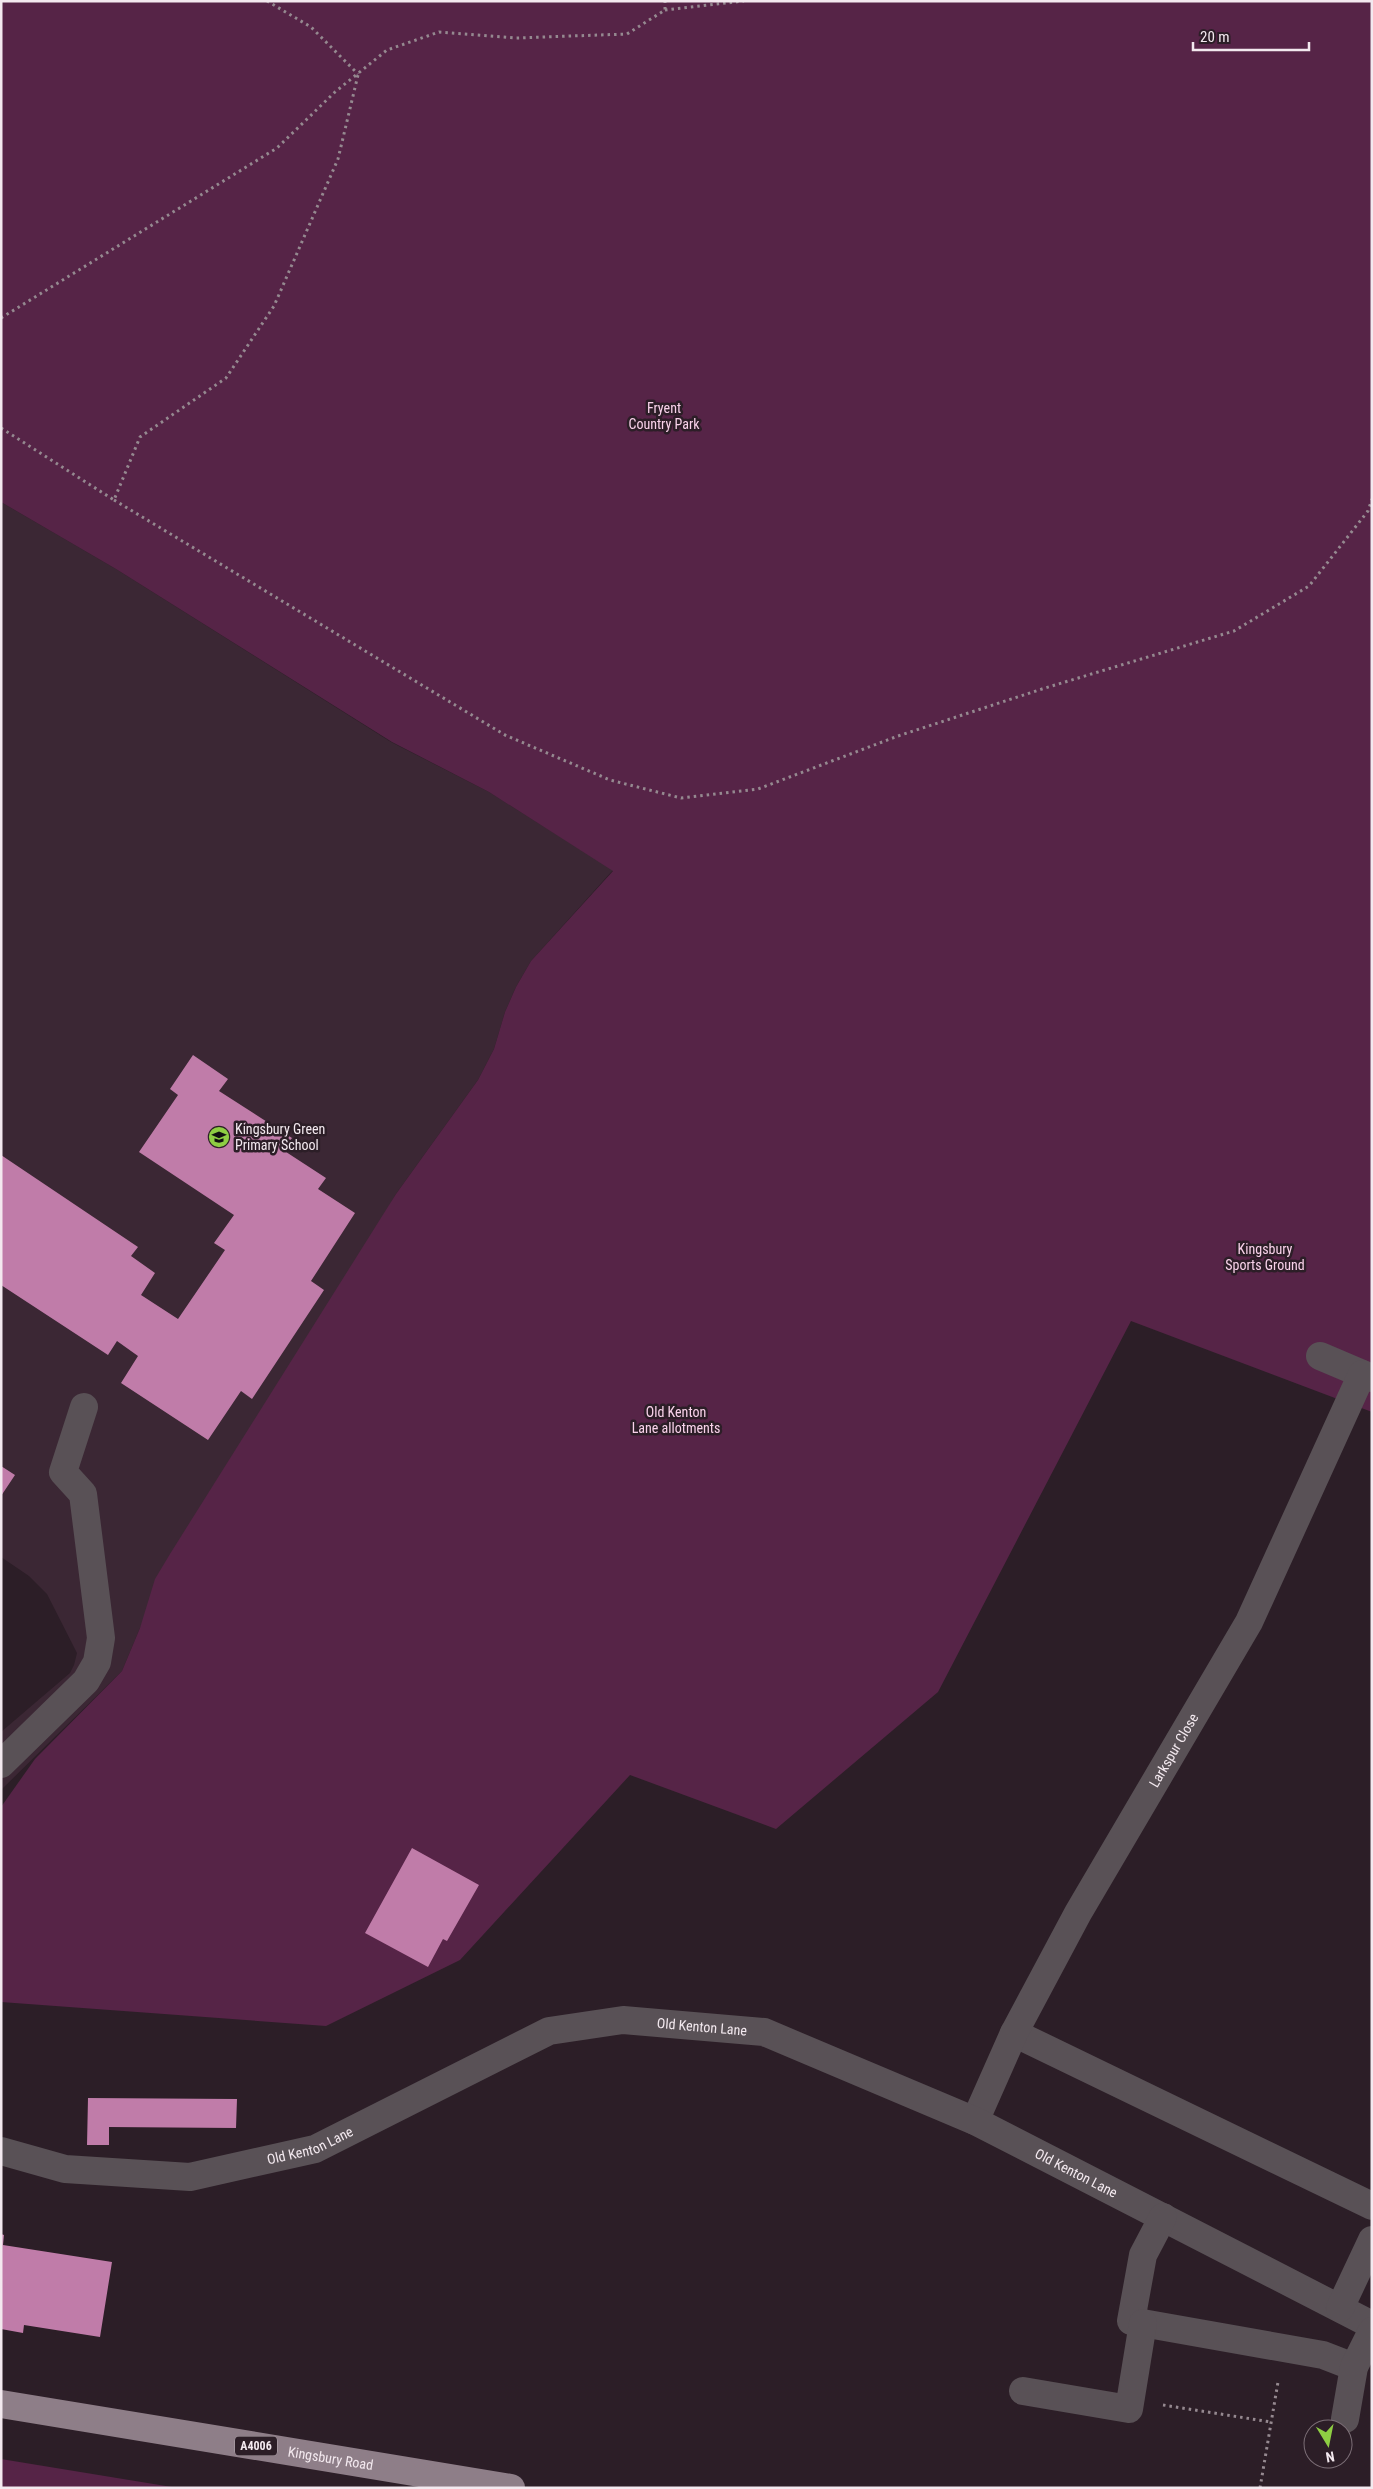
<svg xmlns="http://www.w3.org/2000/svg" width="1373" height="2489" viewBox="0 0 1373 2489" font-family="'Roboto Condensed',sans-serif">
<rect width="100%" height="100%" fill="#2c1e27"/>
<path fill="#3b2734" d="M1 502 116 569 391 742 489 792 613 870 531 961 516 987 505 1012 494 1049 478 1080 396 1194 140 1628 122 1671 1 1790V1732L70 1673 74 1665 77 1653 47 1594 29 1576 1 1557Z"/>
<path fill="#562447" d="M1 1H1372V1412L1131 1321 938 1692 776 1829 630 1775 460 1960 326 2026 1 2002V1807L35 1759 122 1671 140 1628 155 1579 170 1554 396 1194 478 1080 494 1049 505 1012 516 987 531 961 613 871 489 792 392 742 116 569 1 502Z
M1 2459 178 2488H1Z"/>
<path fill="#c07ca9" d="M193 1055 228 1079 219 1091 292 1138 283 1150 326 1178 318 1189 355 1213 311 1281 324 1290 252 1399 241 1391 208 1440 121 1383 138 1356 117 1341 108 1355 1 1285V1155L138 1247 131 1256 155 1273 141 1295 178 1319 225 1250 214 1243 234 1215 139 1152 178 1095 170 1089Z
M1 1466 15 1475 1 1496Z
M412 1848 479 1885 447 1941 443 1939 428 1967 365 1933Z
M88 2098 237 2099 236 2128 109 2127V2145H87Z
M1 2234 4 2235 3 2245 112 2262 100 2337 24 2325 23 2333 1 2329Z"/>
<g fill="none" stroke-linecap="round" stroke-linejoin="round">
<path stroke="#958990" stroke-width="3" stroke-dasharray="2.5 4" stroke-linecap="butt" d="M267 1 311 27 358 74
M665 10 744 1
M1 318 277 148 335 92 387 50 439 32 516 38 627 34 665 10V1
M1 428 114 500 140 437 226 378 274 306 338 159 358 75
M114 500 505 735 610 780 681 798 758 789 898 736 1045 688 1234 631 1309 586 1368 511 1372 499
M1163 2405 1271 2422
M1260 2488 1278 2382"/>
<g stroke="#595156" stroke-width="28">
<path d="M1320 1356 1372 1378"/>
<path d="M1 1764 86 1681 97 1662 101 1638 83 1494 63 1472 84 1407"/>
<path d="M1014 2033 1372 2206"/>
<path id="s1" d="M975 2121 1014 2033 1078 1913 1249 1622 1362 1374"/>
<path id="s2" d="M1 2151 65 2169 190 2177 315 2149 549 2031 623 2020 764 2032 975 2121 1372 2325"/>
<path d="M1163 2217 1143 2255 1131 2321 1323 2355 1354 2367"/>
<path d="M1340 2308 1372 2240"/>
<path d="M1023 2391 1129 2409 1143 2323"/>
<path d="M1345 2419 1354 2367 1372 2331"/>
</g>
<path stroke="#8e7e88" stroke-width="28" id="s3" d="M1 2404 511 2488"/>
</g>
<defs>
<g id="school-disc" transform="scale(1.125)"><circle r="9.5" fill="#8ece43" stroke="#2c1e27"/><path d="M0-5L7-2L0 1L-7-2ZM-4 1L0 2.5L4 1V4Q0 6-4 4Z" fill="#111"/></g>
</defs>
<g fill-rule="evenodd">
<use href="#school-disc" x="219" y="1137"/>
</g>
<g text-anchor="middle" stroke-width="5" stroke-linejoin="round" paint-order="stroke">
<rect fill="#2c1e27" stroke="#b7acb3" stroke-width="1" x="235" y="2436.5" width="42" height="19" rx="4"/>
<g font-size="12" font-weight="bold" fill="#f3e9ef">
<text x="256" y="2450">A4006</text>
</g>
<g font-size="14" fill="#f9d2ea" stroke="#2c1e27">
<text x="664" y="413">Fryent<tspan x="664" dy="16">Country Park</tspan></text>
<text x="1265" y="1254">Kingsbury<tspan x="1265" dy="16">Sports Ground</tspan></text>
<text x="676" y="1417">Old Kenton<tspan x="676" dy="16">Lane allotments</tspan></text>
</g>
<g font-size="14" fill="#f3e9ef" stroke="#2c1e27" text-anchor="start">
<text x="235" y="1134">Kingsbury Green<tspan x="235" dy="16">Primary School</tspan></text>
</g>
<g font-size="14" fill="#f3e9ef" stroke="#2c1e27">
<text dy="5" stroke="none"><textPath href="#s1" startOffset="421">Larkspur Close</textPath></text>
<text dy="5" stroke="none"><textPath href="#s2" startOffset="736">Old Kenton Lane</textPath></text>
<text dy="5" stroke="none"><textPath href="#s2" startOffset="316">Old Kenton Lane</textPath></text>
<text dy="5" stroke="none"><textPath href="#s2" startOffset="1141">Old Kenton Lane</textPath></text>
<text dy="5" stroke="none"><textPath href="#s3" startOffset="334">Kingsbury Road</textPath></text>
</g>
</g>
<rect width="1373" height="2489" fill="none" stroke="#f3e9ef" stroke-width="5"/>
<g transform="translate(1328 2444) rotate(170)"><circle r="24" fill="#2c1e27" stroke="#7c6f77"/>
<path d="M0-4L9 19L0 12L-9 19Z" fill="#8ece43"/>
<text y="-8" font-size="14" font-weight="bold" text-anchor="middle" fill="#f3e9ef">N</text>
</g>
<path d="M1193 42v8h116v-8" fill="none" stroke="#f3e9ef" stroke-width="2.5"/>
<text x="1200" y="42" font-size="15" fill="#f3e9ef" stroke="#2c1e27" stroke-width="4" paint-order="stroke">20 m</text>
</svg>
